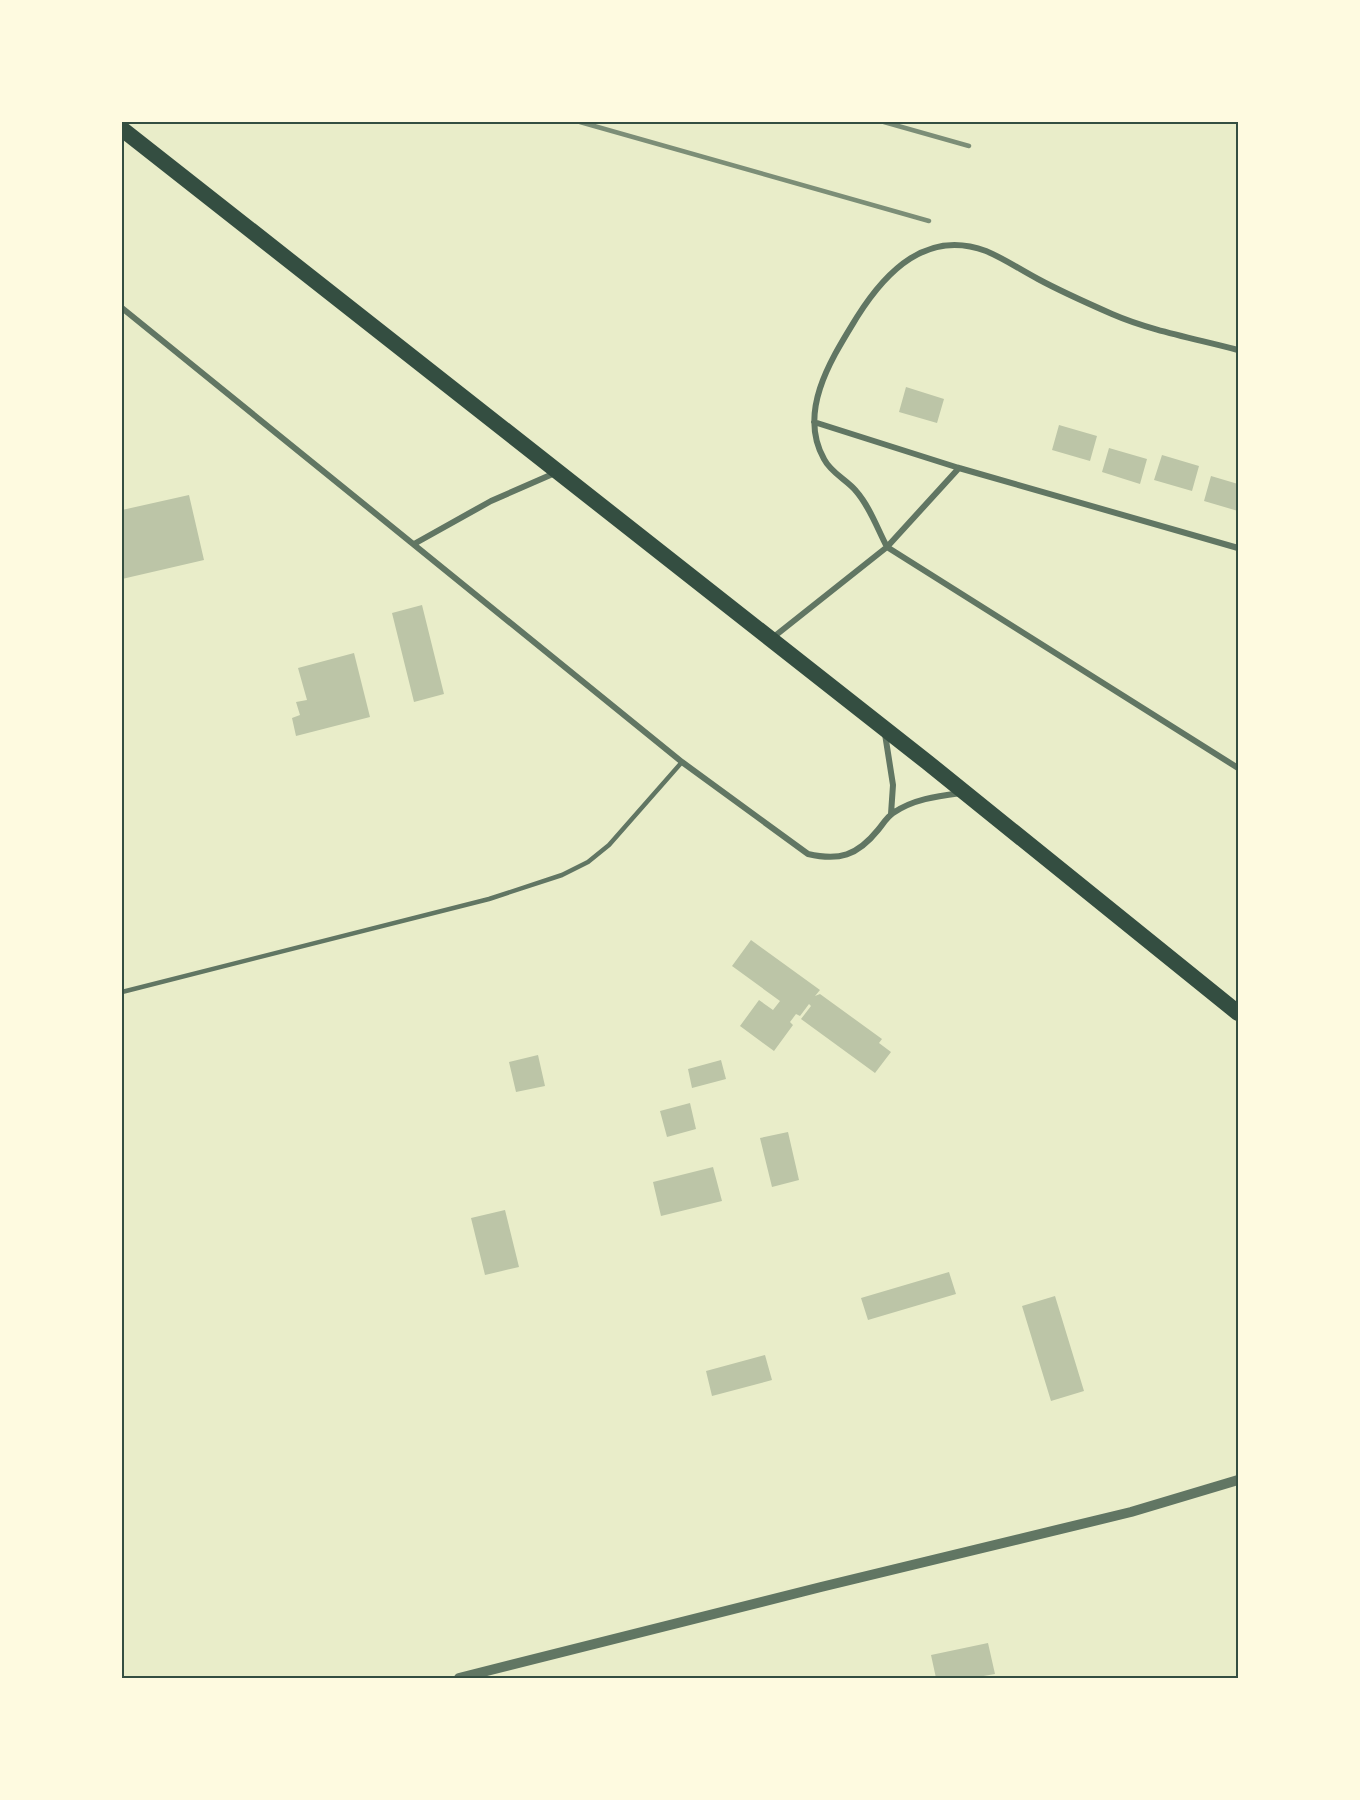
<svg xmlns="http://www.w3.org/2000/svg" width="1360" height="1800" viewBox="0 0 1360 1800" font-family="'Public Sans',sans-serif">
<rect width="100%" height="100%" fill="#e9edc9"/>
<path fill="#bcc5a7" d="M906 387 944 399 937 423 899 412Z
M1059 425 1097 436 1090 461 1052 450Z
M1109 448 1147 459 1140 484 1102 472Z
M1162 455 1199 466 1192 491 1154 480Z
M1211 476 1238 484V511L1204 501Z
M189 495 204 560 122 579V510Z
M422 605 444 694 414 702 392 613Z
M354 653 370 717 296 736 292 718 300 715 296 702 307 700 298 668Z
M751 940 820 990 815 996 820 994 882 1039 879 1043 891 1052 875 1073 801 1019 811 1006 809 1004 800 1016 796 1014 790 1022 793 1025 774 1051 740 1026 759 1000 773 1010 780 1001 732 966Z
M538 1055 545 1086 516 1092 509 1062Z
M721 1060 726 1079 692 1088 688 1069Z
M690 1103 696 1129 667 1137 660 1111Z
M788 1132 799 1180 772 1187 760 1138Z
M713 1167 722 1201 661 1216 653 1182Z
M505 1210 519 1267 485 1275 471 1218Z
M949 1272 956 1294 868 1320 861 1298Z
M1055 1296 1084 1391 1051 1401 1022 1306Z
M765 1355 772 1380 712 1396 706 1371Z
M988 1643 995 1674 972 1678H936L931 1655Z"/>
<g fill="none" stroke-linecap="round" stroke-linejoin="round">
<path stroke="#617663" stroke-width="4.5" d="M122 992 489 899 562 875 588 862 609 845 682 762"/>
<path stroke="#617663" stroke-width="6" d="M122 308 682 762 808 854C839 861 857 856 878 830 883 824 887 817 893 813 913 799 938 796 961 793
M814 422 959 468 1238 548
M959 468 887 547C877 528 870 507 856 491 847 480 831 473 824 459 797 411 832 358 857 317 886 271 927 229 986 251 1003 258 1021 270 1038 279 1062 292 1087 303 1112 314 1151 331 1197 339 1238 350
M414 544 491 501 555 473
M771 639 887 547 1238 768
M885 734 893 785 891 814"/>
<path stroke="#617663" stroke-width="10" d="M459 1678 821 1587 1131 1512 1238 1480"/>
<path stroke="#344e41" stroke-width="16" d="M122 129 927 762 1238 1013"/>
<path stroke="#7c8e77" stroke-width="4.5" d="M580 122 929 221
M884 122 969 146"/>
</g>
<rect width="1360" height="1800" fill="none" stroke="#fefae0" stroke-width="246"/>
<rect x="123" y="123" width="1114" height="1554" fill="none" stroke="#344e41" stroke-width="2"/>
</svg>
